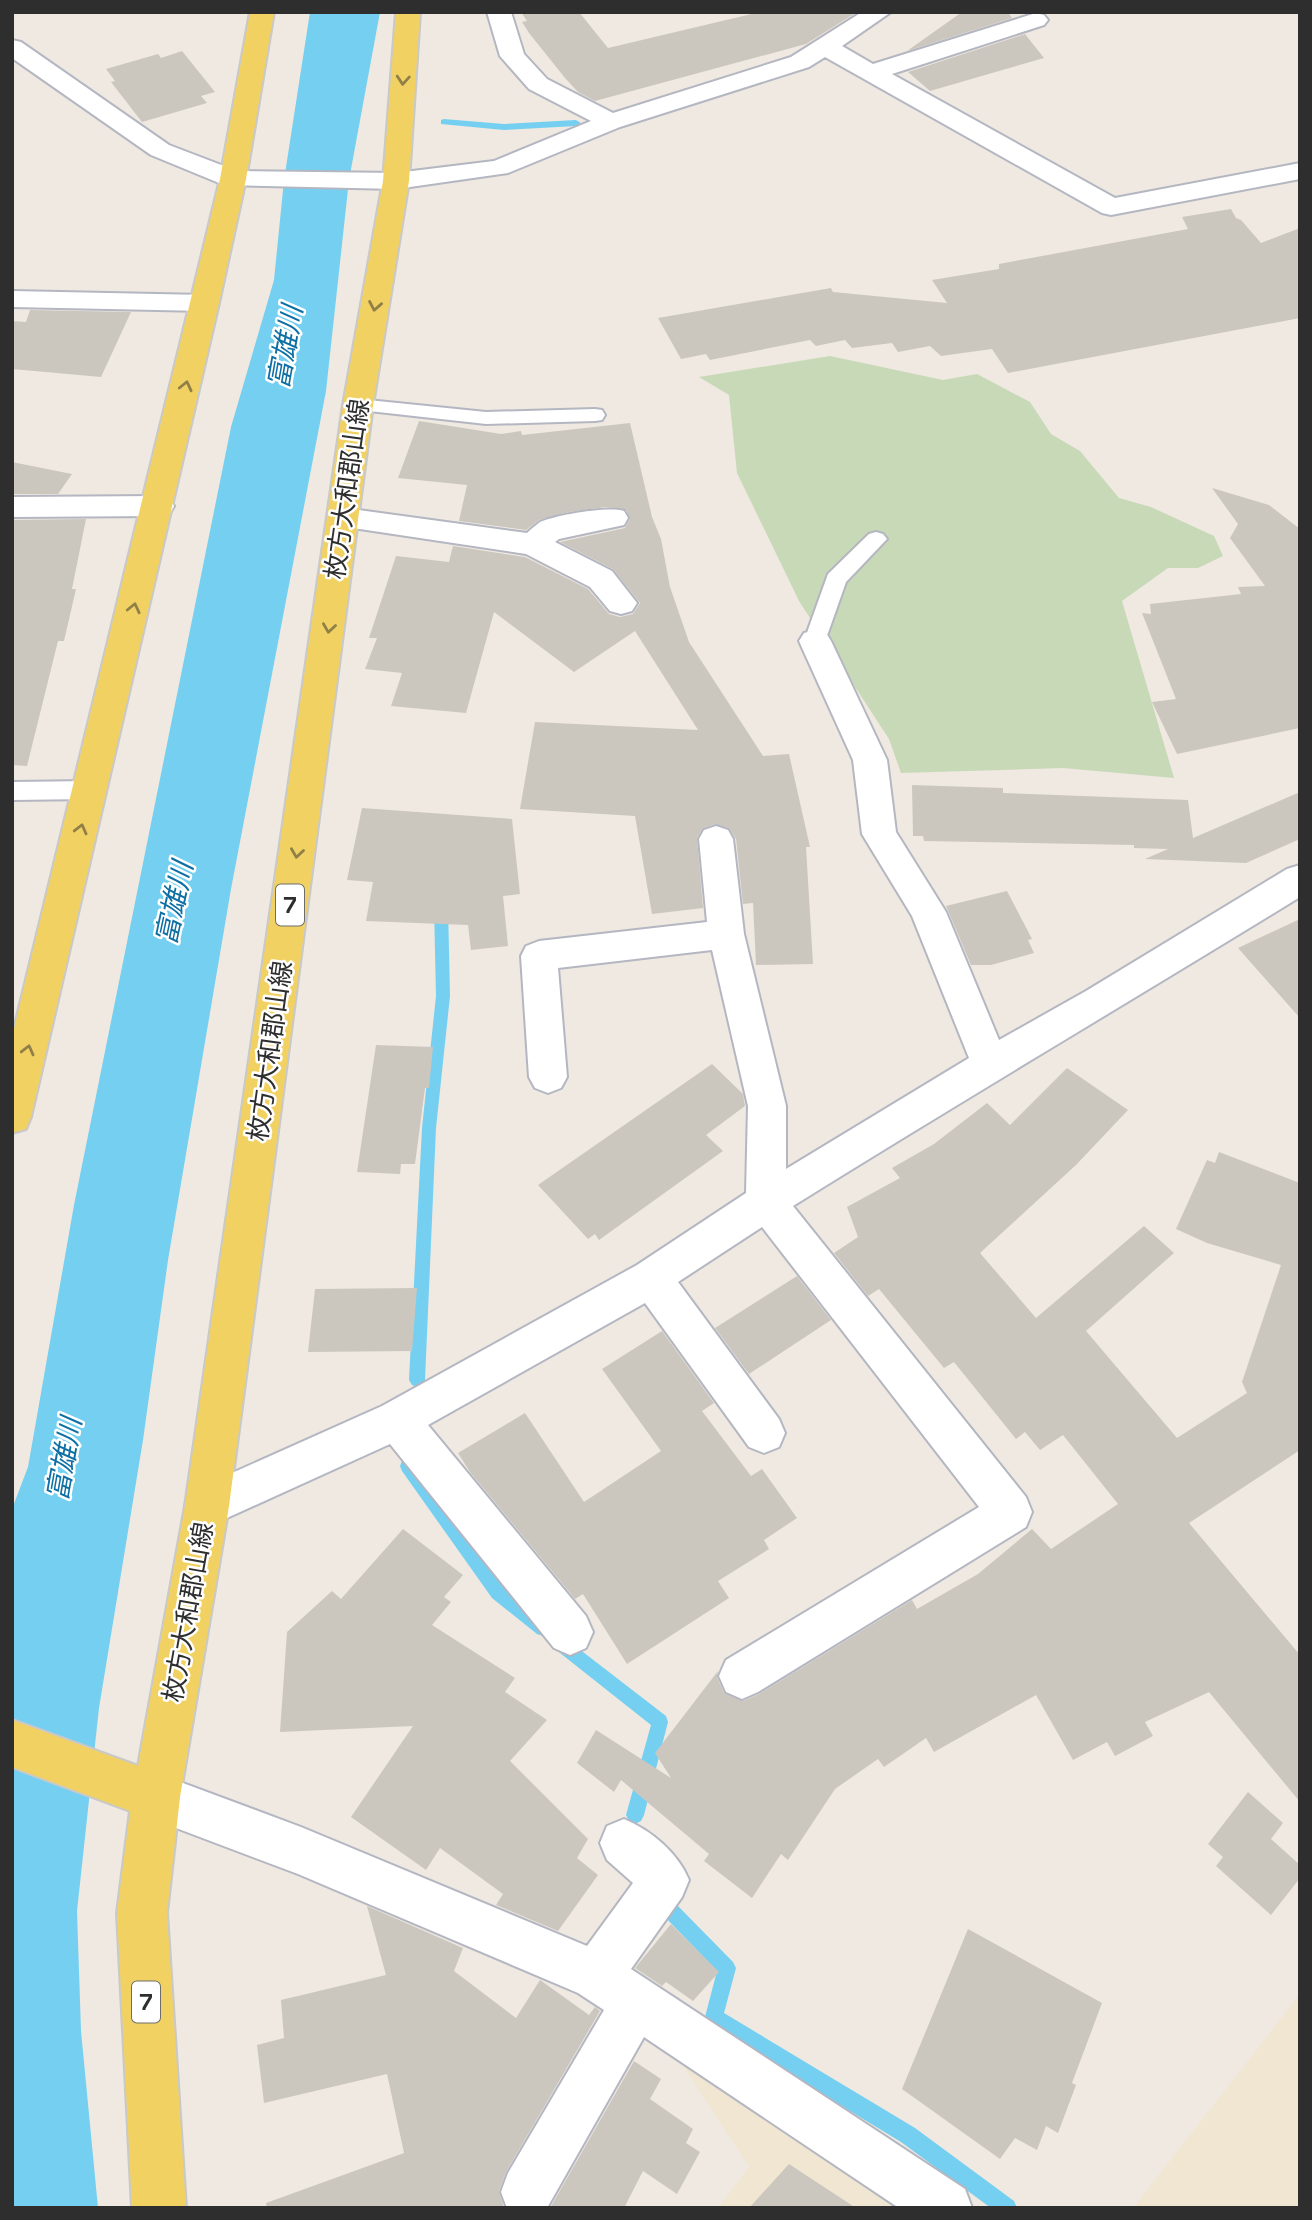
<svg xmlns="http://www.w3.org/2000/svg" width="1312" height="2220" viewBox="0 0 1312 2220" font-family="'Space Grotesk','Noto Sans JP',sans-serif">
<rect width="100%" height="100%" fill="#efe9e1"/>
<path fill="#f0e6d1" d="M1300 1994V2208H1133Z
M673 2050 922 2208H718L749 2167Z"/>
<path fill="#c8d9b8" d="M830 356 943 380 977 374 1030 402 1051 434 1080 451 1119 498 1151 507 1214 536 1223 556 1198 568H1168L1122 601 1174 778 1063 768 901 773 889 739 799 601 737 473 729 395 699 377Z"/>
<path fill="#75cff0" d="M310 12H380L349 180 326 391 231 889 168 1260 143 1440 99 1708 77 1911 81 2031 98 2208H12V1509L28 1467 74 1205 231 427 274 280 284 180Z"/>
<g fill="none" stroke-linecap="round" stroke-linejoin="round">
<path fill="#75cff0" fill-rule="evenodd" d="M444 119 504 124 576 120 581 123 576 126 504 130 441 124V120Z
M441 901 448 906 450 996 436 1128 425 1380 422 1385 417 1387 412 1385 409 1380 422 1128 436 996 434 906Z
M408 1459 414 1461 504 1586 549 1622 551 1628 549 1634 543 1636 537 1634 492 1598 402 1471 400 1466 402 1461Z
M561 1635 666 1716 668 1722 644 1815 641 1821 635 1824 629 1821 626 1815 651 1725 555 1649 553 1643 555 1637Z
M670 1901 676 1904 733 1962 736 1968 724 2013 915 2128 1014 2201 1017 2208H991L901 2142 707 2024 705 2017 717 1971 664 1916 661 1910 664 1904Z"/>
</g>
<path fill="#cbc7bf" d="M521 12H579L608 48 760 12H857L806 44 595 101 578 92 565 78 529 33 522 22 527 21Z
M962 12H1008L1012 18 907 51Z
M1025 34 1044 58 930 91 908 72Z
M182 51 215 92 201 96 207 103 142 122 111 82 115 81 106 69 158 54 161 58Z
M1231 209 1236 218 1241 220 1261 243 1300 228V318L1008 373 992 349 941 356 930 346 898 352 892 343 852 348 845 340 816 346 810 340 710 360 706 354 681 359 658 318 831 288 833 292 947 303 932 280 999 269V264L1188 229 1182 217Z
M30 310 131 312 101 377 12 369V321L26 322Z
M419 421 501 434 521 431 522 435 630 423 652 517 661 539 670 587 689 642 763 756 789 754 810 847H806L813 964 756 965 753 903 743 904 736 839 729 828 715 824 703 828 697 838 703 908 652 914 635 816 520 809 535 722 698 730 635 631 574 672 494 612 466 713 391 706 402 673 365 669 377 638H369L396 556 449 562 453 546 525 557 588 589 609 614 620 617 633 614 640 603 613 569 560 542 625 528 630 519 626 510 606 507 569 512 539 520 526 530 459 521 467 485 398 478Z
M12 462 72 474 58 494H12Z
M1212 488 1269 505 1300 529V728L1177 754 1152 702 1176 699 1142 613 1151 614 1150 604 1241 594 1238 587 1265 586 1230 538 1238 524Z
M86 519 72 589H76L64 641H58L27 766 12 765V520Z
M912 785 1003 788V793L1188 800 1193 838 1300 792V839L1246 863 1145 859 1168 849 1134 848V845L924 841 923 836H913Z
M362 808 512 819 520 894 503 896 508 946 471 950 468 925 366 921 373 882 347 880Z
M1007 891 1032 939 1028 940 1034 953 991 965H971L946 906Z
M1300 919V1018L1238 948Z
M376 1045 433 1047 429 1088H425L415 1164H401L400 1174 357 1172Z
M712 1064 743 1094 745 1106 706 1135 723 1151 599 1240 595 1234 588 1239 538 1185Z
M1067 1068 1128 1110 1076 1165 980 1253 1036 1318 1144 1226 1174 1253 1086 1331 1177 1438 1247 1393 1242 1382 1281 1265 1207 1243 1176 1229 1207 1160 1215 1163 1219 1152 1300 1183V1450L1189 1523 1300 1655V1802L1209 1692 1145 1722 1153 1736 1115 1756 1107 1742 1073 1760 1036 1695 934 1752 926 1738 884 1767 878 1759 835 1789 788 1860 781 1854 752 1898 704 1861 709 1854 621 1780 614 1792 577 1763 596 1730 671 1778 655 1753 718 1671 717 1677 724 1693 743 1701 759 1694 912 1600 917 1609 978 1574 1032 1529 1051 1549 1118 1504 1063 1435 1040 1450 1025 1432 1016 1439 954 1362 944 1368 879 1289 868 1296 834 1253 858 1237 847 1207 900 1178 892 1168 934 1144 987 1103 1010 1125Z
M797 1276 831 1320 749 1374 715 1328Z
M417 1288 412 1351 308 1352 315 1289Z
M662 1331 714 1403 702 1411 751 1476 762 1469 797 1518 764 1540 769 1549 718 1581 729 1598 627 1664 583 1594 575 1599 470 1472 458 1453 525 1413 584 1502 661 1451 602 1369Z
M403 1529 463 1575 444 1597 451 1602 432 1625 515 1678 505 1692 547 1720 510 1761 588 1839 577 1858 598 1875 558 1931 496 1905 503 1894 440 1848 426 1870 351 1817 413 1726 280 1732 287 1632 332 1591 341 1599Z
M1248 1792 1283 1823 1271 1839 1300 1865V1878L1271 1915 1216 1866 1223 1857 1208 1844Z
M367 1906 463 1948 454 1971 516 2018 540 1980 589 2015 595 2007 600 2011 506 2172 499 2191 504 2208H267L266 2203 404 2153 387 2074 264 2103 257 2045 284 2038 281 2000 386 1975Z
M671 1924 719 1972 693 2001 666 1982 662 1986 635 1968Z
M968 1929 1102 2003 1072 2083 1076 2085 1058 2133 1046 2126 1037 2150 1015 2138 1000 2159 902 2089Z
M634 2061 661 2079 650 2099 693 2129 686 2143 700 2152 677 2194 643 2171 624 2208H550Z
M789 2164 856 2208H749Z"/>
<g fill="none" stroke-linecap="round" stroke-linejoin="round">
<g stroke="#b4b7c1" stroke-width="4">
<path id="lane" d="M358 399 486 412 595 409 602 410 605 415 602 420 595 421 486 424 351 409 348 405 351 401Z
M876 532 883 534 887 539 846 582 823 647 815 649 807 647 804 641 828 574 869 534Z
M91 781 99 784 103 790 99 796 91 799 12 800V782Z"/>
</g>
<g stroke="#b4b7c1" stroke-width="4">
<path id="street" d="M487 12H511L524 54 547 79 613 113 791 57 862 12H891L842 46 873 64 1036 13 1044 15 1048 20 1044 25 892 74 1115 198 1300 163V179L1111 215 1102 213 825 57 809 67 620 127 508 173 396 189 224 185 151 155 12 58V40L21 42 169 145 237 171 396 173 494 161 591 121 529 89 500 56Z
M12 291 205 295 215 297 219 303 215 309 205 311 12 307Z
M159 496 170 499 174 506 170 513 159 516 12 517V497Z
M344 508 527 533C531 529 536 525 540 522 557 515 607 506 624 511L628 518 624 525 559 539 555 542 612 571 637 603 632 611 621 614 610 611 590 587 526 554 333 525 329 518 333 511Z
M815 630 826 633 831 641 887 760 896 832 946 912 999 1040 1086 991 1287 869 1300 865V897C1131 1001 961 1101 793 1206L1026 1497 1032 1512 1026 1527 758 1692 742 1699 726 1692 719 1676 726 1660 979 1507 762 1227 678 1282 779 1419 785 1433 779 1447 764 1453 749 1447 645 1303 428 1425 586 1616 593 1632 586 1648 570 1655 554 1648 390 1444 207 1527 192 1521 185 1506 192 1491 382 1406 637 1265 746 1193 748 1106 712 950 558 968 567 1077 561 1088 548 1093 535 1088 529 1077 521 956 526 946 539 941 707 922 699 839 704 830 716 826 728 830 733 839 744 934 786 1106V1169L969 1058 912 916 862 834 853 760 799 641 804 633Z
M156 1773 301 1827 587 1946 633 1883 607 1860 600 1843 607 1826 624 1819C651 1830 678 1853 689 1880L682 1897 631 1969 965 2189 972 2208H899L644 2037 547 2208H507L501 2192 508 2173 604 2010 578 1993 298 1874 139 1814 132 1797 139 1780Z"/>
</g>
<g stroke="#c9c9c9" stroke-width="4">
<path id="primary" d="M250 12H274L246 179 219 303 31 1117 26 1129 12 1133V1037L220 179Z
M396 12H420L409 181 373 405 229 1506 180 1797 167 1913 186 2208H132L117 1913 130 1811 12 1767V1720L138 1766 185 1506 343 405 383 181Z"/>
</g>
<use href="#lane" fill="#fff" fill-rule="evenodd"/>
<use href="#street" fill="#fff" fill-rule="evenodd"/>
<use href="#primary" fill="#f2d163" fill-rule="evenodd"/>
</g>
<defs><path id="oneway-chevron" d="M-2-3.5L2.5 0L-2 3.5" fill="none" stroke-width="1.6" stroke-linecap="round" stroke-linejoin="round" transform="scale(1.75)"/></defs>
<g stroke="#908048">
<use href="#oneway-chevron" transform="translate(403 80) rotate(94)"/>
<use href="#oneway-chevron" transform="translate(375 306) rotate(100)"/>
<use href="#oneway-chevron" transform="translate(186 386) rotate(-77)"/>
<use href="#oneway-chevron" transform="translate(134 608) rotate(-77)"/>
<use href="#oneway-chevron" transform="translate(329 628) rotate(98)"/>
<use href="#oneway-chevron" transform="translate(81 829) rotate(-76)"/>
<use href="#oneway-chevron" transform="translate(297 853) rotate(98)"/>
<use href="#oneway-chevron" transform="translate(28 1050) rotate(-76)"/>
</g>
<g text-anchor="middle" stroke-width="5" stroke-linejoin="round" paint-order="stroke">
<g fill="#fff" stroke="#6d6d6d" stroke-width="2">
<rect x="276" y="884.5" width="28" height="41" rx="5"/>
<rect x="132" y="1981.5" width="28" height="41" rx="5"/>
</g>
<g font-size="24" font-weight="bold" fill="#2e2e2e">
<text x="290" y="913">7</text>
<text x="146" y="2010">7</text>
</g>
<g font-size="26" fill="#2e2e2e" stroke="#fff">
<text transform="translate(347 489) rotate(-82)" y="9">枚方大和郡山線</text>
<text transform="translate(270 1051) rotate(-82)" y="9">枚方大和郡山線</text>
<text transform="translate(188 1612) rotate(-80)" y="9">枚方大和郡山線</text>
</g>
<g font-size="28" font-style="italic" fill="#0d6fa3" stroke="#fff">
<text transform="translate(285 347) rotate(-80)" y="10">富雄川</text>
<text transform="translate(174 903) rotate(-78)" y="10">富雄川</text>
<text transform="translate(64 1459) rotate(-80)" y="10">富雄川</text>
</g>
</g>
<rect width="1312" height="2220" fill="none" stroke="#2e2e2e" stroke-width="28"/>
</svg>
